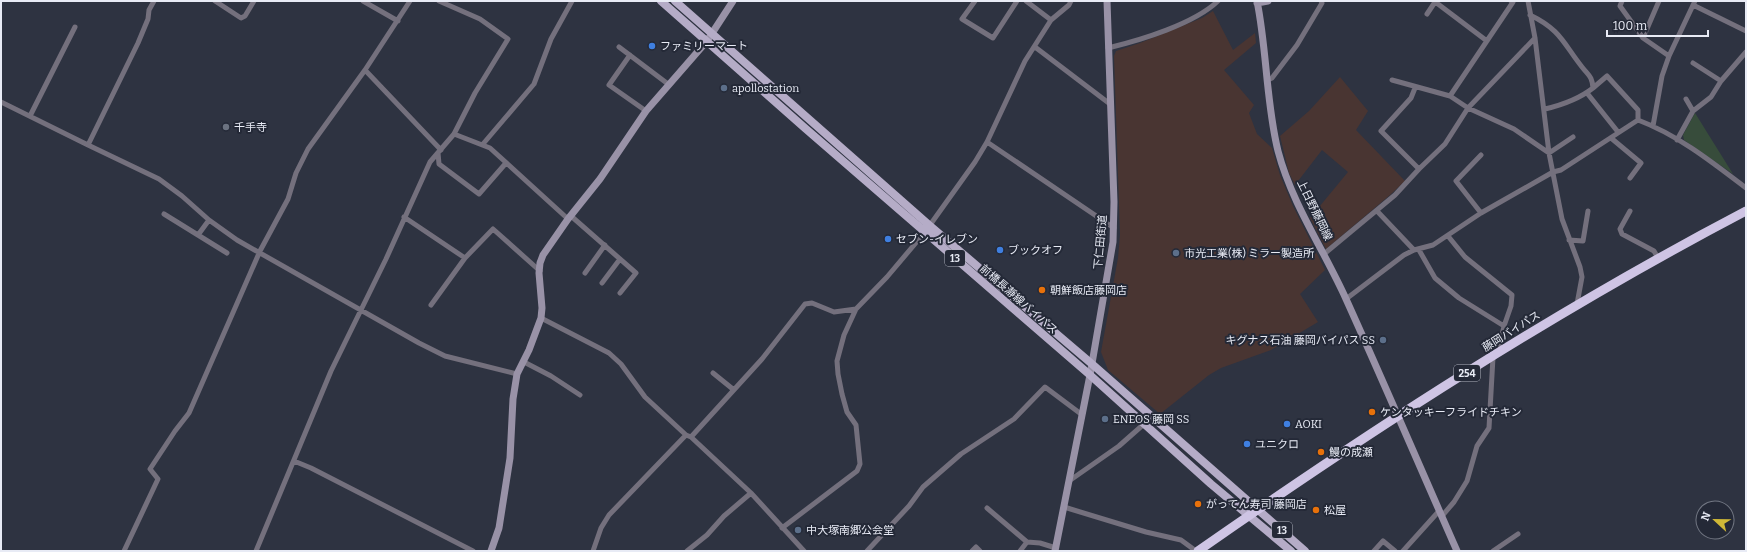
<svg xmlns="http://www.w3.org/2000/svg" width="1747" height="552" viewBox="0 0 1747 552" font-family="Bitter,'Noto Sans JP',serif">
<rect width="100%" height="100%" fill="#2e3341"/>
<path fill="#493532" d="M1213 11 1233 50 1255 33 1256 43 1224 70 1254 105 1249 113 1257 134 1272 148 1280 175 1293 206 1325 270 1300 294 1318 322 1271 350 1221 368 1209 375 1160 414 1108 370 1101 352 1118 258 1120 235 1114 56 1116 51 1140 43 1202 18Z
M1340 77 1368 111 1356 130 1405 181 1390 195 1326 249 1310 218 1348 172 1322 150 1295 185 1289 173 1280 136 1309 111Z"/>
<path fill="#374c3b" d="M1695 113 1733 174 1684 140 1683 135Z"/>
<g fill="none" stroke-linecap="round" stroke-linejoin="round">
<path stroke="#74707d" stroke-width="5" d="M215 1 241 18 245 16 254 1
M363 1 398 21
M439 1 480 19 508 39 475 93 454 134
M975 1 962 19 993 38 1017 1
M1026 1 1051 20
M1434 1 1487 41
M1528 1 1535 38 1549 153 1562 219 1580 267 1582 277 1577 304
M1622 1 1620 6 1643 38 1669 56
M1693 5 1746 31
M1427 14 1435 2
M1530 15C1561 30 1563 43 1582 67 1589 76 1592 76 1593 88 1579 99 1562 105 1545 109
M1643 38 1659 1
M619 47 668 84
M1035 47 1110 104
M1108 48C1141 40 1194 24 1218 1
M630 55 609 85 646 111
M1693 63 1721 81
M365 70 441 150
M1268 80 1272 78 1297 45 1322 3 1321 1
M1392 80 1450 96 1468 108 1514 129 1549 153 1573 137
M1415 88 1411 98 1381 131 1419 169
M1593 88 1607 76 1638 110V120
M1587 93 1618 132
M1450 96 1513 2 1511 1
M1686 99 1693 111
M1 102 88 145 159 179 182 196 209 220 237 240 419 343 445 356 517 374
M30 116 75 27
M1653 126 1662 76 1669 56 1695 1
M1611 138 1641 163 1630 178
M1677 140 1693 111 1711 97 1721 81 1746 52
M987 142 1114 228
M483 144 534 84 551 39 572 1
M88 145 138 43 148 19 149 10 154 1
M438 153 439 164 479 194 506 163
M1377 211 1414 250
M1630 211 1620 229 1622 234 1654 251 1658 258
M1481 213 1456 181 1481 155
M164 214 227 253
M571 216 636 273 620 293
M404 217 465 258 493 229 540 271
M198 235 209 220
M1569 240 1583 241 1588 211
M1419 250 1435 278 1459 298 1504 326 1511 306 1512 295 1465 257 1448 236
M1324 254 1395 195 1419 169 1445 144 1468 108 1535 38
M585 273 605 245
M602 283 620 259
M1346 299 1404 255 1414 250 1433 245 1481 213 1553 172 1561 170 1638 120C1678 135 1712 162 1746 188
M431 305 465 258
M541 318 609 353 621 364 645 397 686 435 691 437 751 493 804 551
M1498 353 1504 326
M524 362 551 376 580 395
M713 373 734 390
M691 437 762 359 805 304 812 303 834 312 856 309
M294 461 311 468 473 551
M1069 481 1119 446 1144 424
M1064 507 1146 532 1181 540 1196 551
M987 508 1027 542
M1442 516 1454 502 1467 481 1477 446 1489 428 1493 357
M782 528 857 471 860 464 856 425 847 412 842 394 838 374 837 361 844 335 856 309 887 277 925 232 975 162 987 142 1025 61 1051 20 1069 5 1071 1
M124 551 158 479 150 469 175 431 189 413 260 251 288 199 296 173 308 149 365 70 410 1
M256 551 331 371 386 259 430 162 454 134 490 148 568 219
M593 551 601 528 609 515 686 435
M687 551 707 535 724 516 751 493
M867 551 909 506 923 487 961 454 1014 419 1045 387 1081 414
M972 551 976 547 980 551
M1020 551 1027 542 1040 543 1056 548
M1374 551 1383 541 1395 551
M1403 551 1439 511
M1493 551 1518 534"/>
<path stroke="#9992a7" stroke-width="7" d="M1257 1C1267 50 1266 103 1278 151 1292 204 1324 250 1346 299 1384 383 1420 467 1457 551
M1257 3 1268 1
M491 551 499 528 510 458 513 399 517 374 529 350 541 318 542 308 539 273 540 263 543 255 568 219 600 179 646 111 707 41 733 1
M1055 551 1090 375 1113 242 1114 202 1107 1"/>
<path stroke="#b5acc7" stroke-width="8" d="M661 1 806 129 1090 375 1211 484 1291 551
M675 1 929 225 1092 364 1305 551"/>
<path stroke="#cec4e4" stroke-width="9" d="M1198 551C1374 428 1555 311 1746 211"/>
</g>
<g fill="#3f7fe0" stroke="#242937" stroke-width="1.5">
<circle cx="652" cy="46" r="4"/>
<circle cx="888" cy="239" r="4"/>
<circle cx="1000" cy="250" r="4"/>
<circle cx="1287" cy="424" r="4"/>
<circle cx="1247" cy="444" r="4"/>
</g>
<g fill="#5c6f8a" stroke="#242937" stroke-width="1.5">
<circle cx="724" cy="88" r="4"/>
<circle cx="1176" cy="253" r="4"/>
<circle cx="1383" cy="340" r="4"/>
<circle cx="1105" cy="419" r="4"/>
<circle cx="798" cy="530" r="4"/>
</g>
<circle fill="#6b7280" stroke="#242937" stroke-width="1.5" cx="226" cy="127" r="4"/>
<g fill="#e8710a" stroke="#242937" stroke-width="1.5">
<circle cx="1042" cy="290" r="4"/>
<circle cx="1372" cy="412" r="4"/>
<circle cx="1321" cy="452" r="4"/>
<circle cx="1198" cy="504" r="4"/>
<circle cx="1316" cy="510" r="4"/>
</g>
<g text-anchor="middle" stroke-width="4" stroke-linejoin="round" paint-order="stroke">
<g fill="#242937" stroke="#adb1bc" stroke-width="1">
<rect x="945" y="250" width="20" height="16" rx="3"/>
<rect x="1454" y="365" width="26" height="16" rx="3"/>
<rect x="1272" y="522" width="20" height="16" rx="3"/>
</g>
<g font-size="10" font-weight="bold" fill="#e8ebf5">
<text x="955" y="262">13</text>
<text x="1467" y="377">254</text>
<text x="1282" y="534">13</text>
</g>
<g font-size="11" fill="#e8ebf5" stroke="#242937" text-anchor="start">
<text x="660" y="50">ファミリーマート</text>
<text x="732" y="92">apollostation</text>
<text x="234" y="131">千手寺</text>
<text x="896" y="243">セブン-イレブン</text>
<text x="1008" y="254">ブックオフ</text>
<text x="1184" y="257">市光工業(株) ミラー製造所</text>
<text x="1050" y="294">朝鮮飯店藤岡店</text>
<text x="1375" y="344" text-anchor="end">キグナス石油 藤岡バイパス SS</text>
<text x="1380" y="416">ケンタッキーフライドチキン</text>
<text x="1113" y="423">ENEOS 藤岡 SS</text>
<text x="1295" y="428">AOKI</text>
<text x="1255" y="448">ユニクロ</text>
<text x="1329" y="456">鰻の成瀬</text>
<text x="1206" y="508">がってん寿司 藤岡店</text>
<text x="1324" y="514">松屋</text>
<text x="806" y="534">中大塚南郷公会堂</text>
</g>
<g font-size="11" fill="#e8ebf5" stroke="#242937">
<text transform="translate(1315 210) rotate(64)" y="4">上日野藤岡線</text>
<text transform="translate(1100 242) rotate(-85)" y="4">下仁田街道</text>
<text transform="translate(1019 299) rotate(41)" y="4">前橋長瀞線バイパス</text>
<text transform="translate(1511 331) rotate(-32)" y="4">藤岡バイパス</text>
</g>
</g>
<rect width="1747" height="552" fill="none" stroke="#e8ebf5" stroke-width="4"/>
<g transform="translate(1715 520) rotate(292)"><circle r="19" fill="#242937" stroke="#727783"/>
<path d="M0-3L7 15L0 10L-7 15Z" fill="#cfb837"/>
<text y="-6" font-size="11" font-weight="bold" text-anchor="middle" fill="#e8ebf5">N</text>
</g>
<path d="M1607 30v6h101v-6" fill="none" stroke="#e8ebf5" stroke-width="2"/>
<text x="1613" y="30" font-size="12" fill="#e8ebf5" stroke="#242937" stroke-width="3" paint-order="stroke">100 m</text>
</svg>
